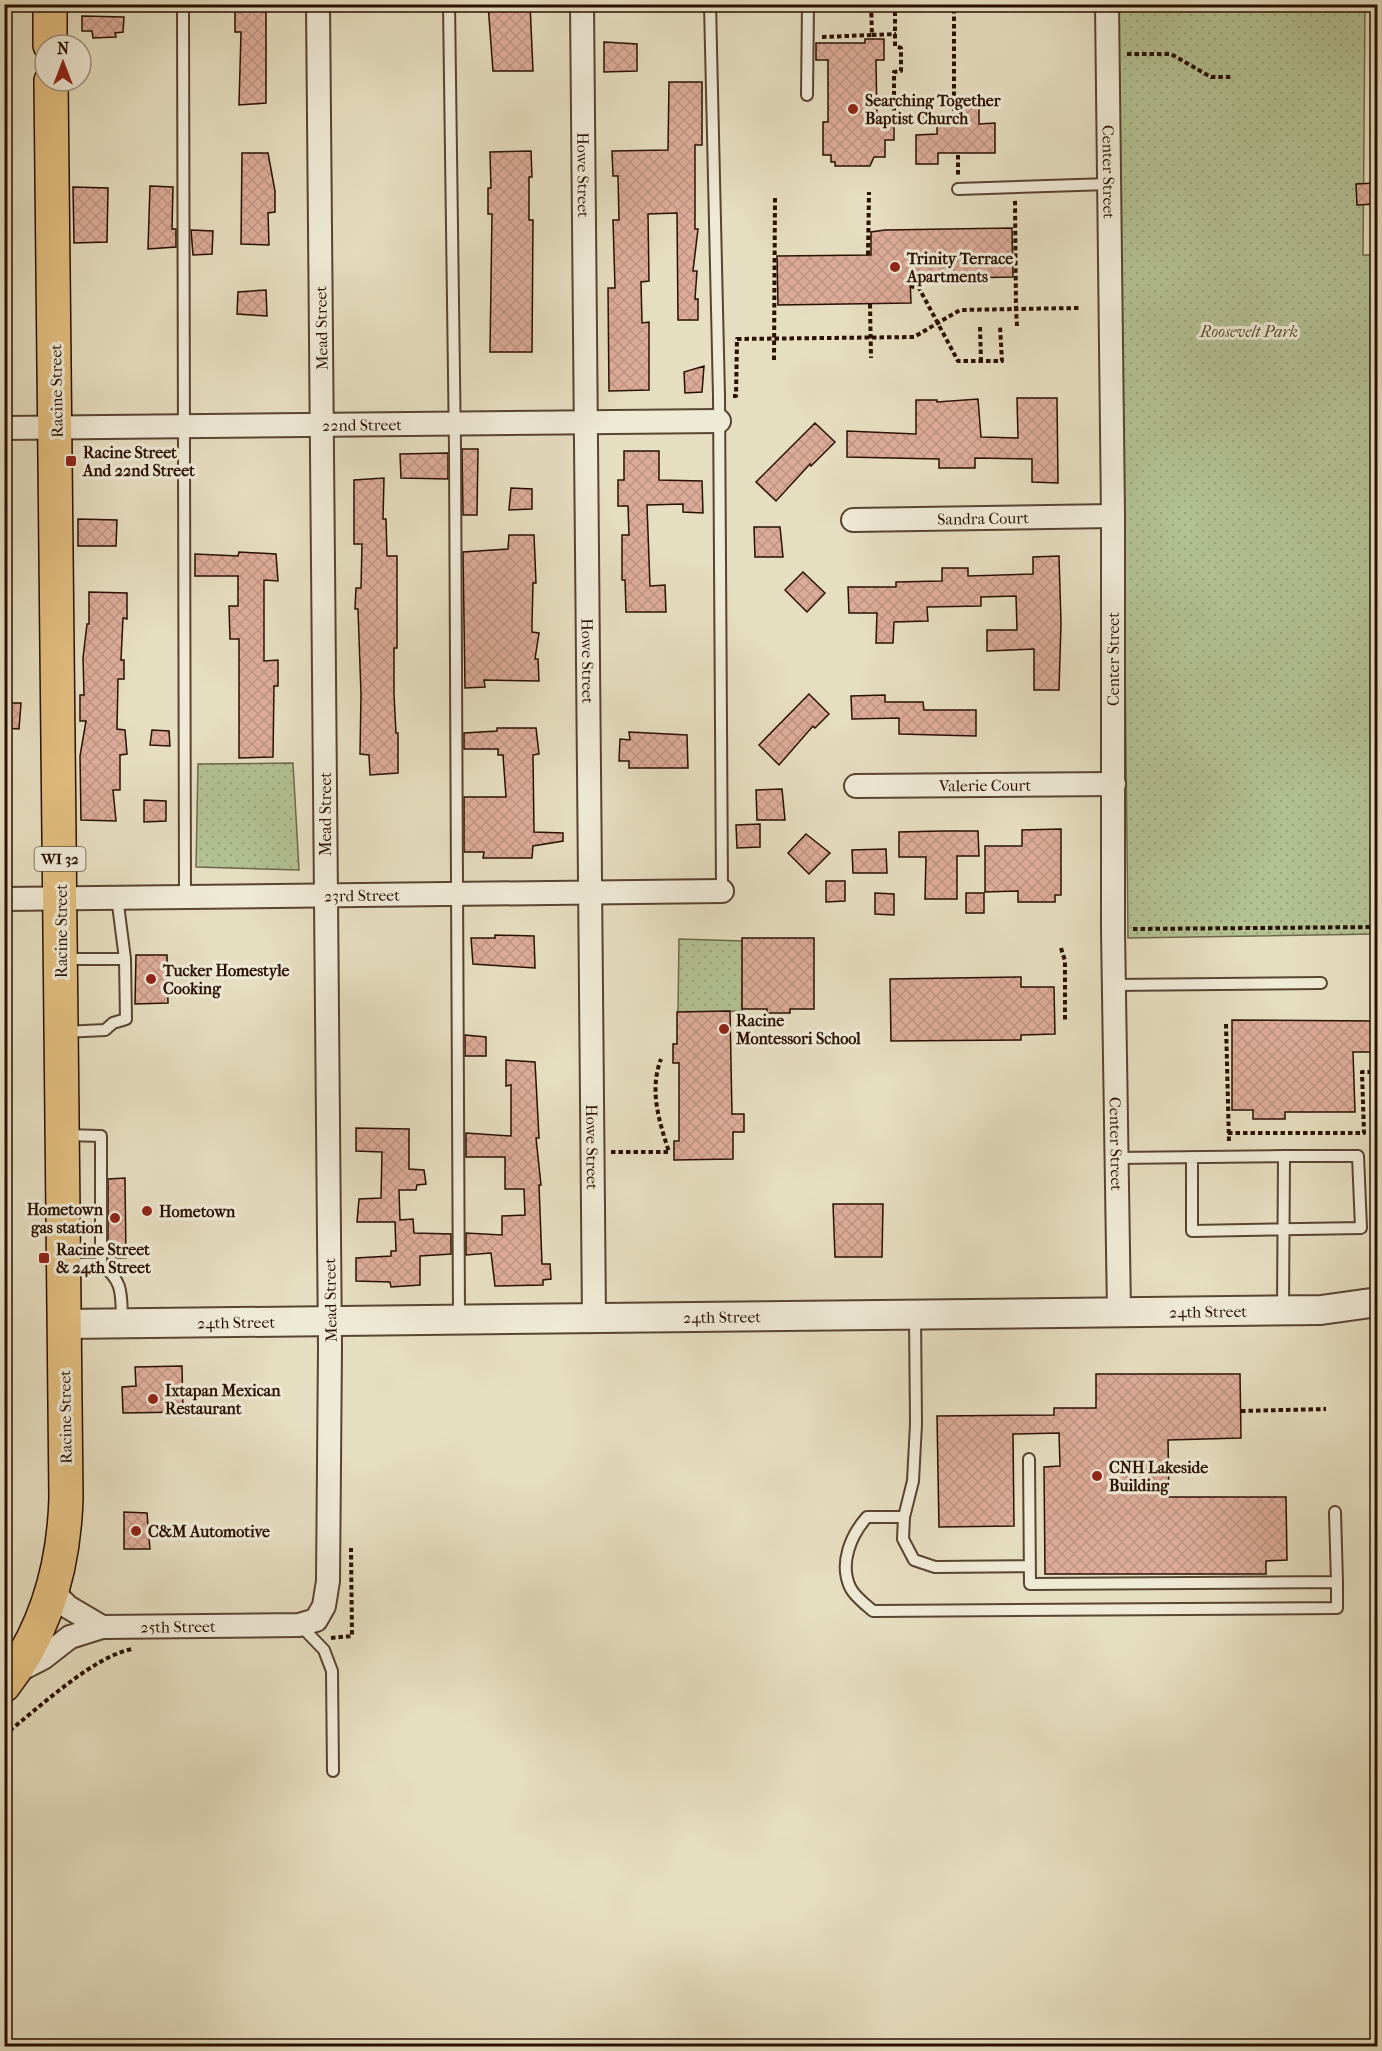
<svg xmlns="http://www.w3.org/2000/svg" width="1382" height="2051" viewBox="0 0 1382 2051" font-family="'IM FELL French Canon',serif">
<defs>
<pattern id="park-dots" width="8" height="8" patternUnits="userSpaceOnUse" patternTransform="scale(1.5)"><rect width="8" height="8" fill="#b3c193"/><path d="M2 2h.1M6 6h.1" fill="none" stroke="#9aa57d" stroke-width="1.8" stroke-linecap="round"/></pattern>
<pattern id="building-cross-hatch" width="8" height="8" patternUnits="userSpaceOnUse" patternTransform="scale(1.5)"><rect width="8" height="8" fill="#ddac99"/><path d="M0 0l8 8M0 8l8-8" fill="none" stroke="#be9382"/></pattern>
</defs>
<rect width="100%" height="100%" fill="#e6dec0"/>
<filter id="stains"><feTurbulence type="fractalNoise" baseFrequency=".00333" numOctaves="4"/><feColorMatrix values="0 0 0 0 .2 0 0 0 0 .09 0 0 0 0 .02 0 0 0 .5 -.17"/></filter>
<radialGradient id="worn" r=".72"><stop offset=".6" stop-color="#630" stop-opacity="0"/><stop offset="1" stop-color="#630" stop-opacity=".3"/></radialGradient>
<path fill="url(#park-dots)" stroke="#6e684a" stroke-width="1.5" d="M1118 5H1365L1363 255H1378L1377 934 1128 938Z
M293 763 299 870 196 867 198 764Z
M679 939 743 941 742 1011 678 1013Z"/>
<path fill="url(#building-cross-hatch)" stroke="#291000" stroke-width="1.5" d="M488 4H530L533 71H493Z
M235 11H266V103L239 105 241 32H235Z
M82 16 124 17 123 32 115 33 116 37 93 38 92 31H82Z
M865 39H884V60H876L877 122H894V140H885V157H874L870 166H835V162H831V155H823V122H828V60H816V43H865Z
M604 42 637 44V71L604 72Z
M669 82H702V145H695V229H698L693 271H697L695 299H698V320H678L677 213 648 214 649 281 641 282 642 323 649 322V390L609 391 608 288H615L613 220H619L618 176H613L612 151 668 150Z
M979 96V124L995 123V153H938V164H916V135L937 134V124H964L963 97Z
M531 151 532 177H529V220H533L532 352H490L492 214H488V188H491L490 152Z
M242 153H268L275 191V212L268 213 269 245 241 244Z
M1375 183 1376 204 1357 205 1356 184Z
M150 186 173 187 172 229H176V247L148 249Z
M73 187 108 188 107 242 74 243Z
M1012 228 1013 277 910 279 911 303 778 305 777 256 871 255V232L885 230Z
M191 230 213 231 212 254 193 255Z
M266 290 267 316 237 314 238 292Z
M704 366 702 392 685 393 684 372Z
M1017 398H1057L1058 483 1032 482V459L975 458V468H939V459L847 457V431L916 434V400H937V402L978 399 981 437 1018 438Z
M815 423 835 442 811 466 810 464 776 501 756 482Z
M462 449H478L477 515H463Z
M624 451H659V480L702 481 703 513 683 512V504L647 505 650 586 665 585 666 612H626L625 580H622V535H629L628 506H618V480H624Z
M448 453V479L401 478 400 454Z
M384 478 383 519H386L387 556H397V648H394V694L396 733H398V773L370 775 369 755 360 754 361 694 358 609H355L356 588H361L362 544H354V480Z
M511 488 532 489V509L509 510Z
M78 519 117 520 116 546H78Z
M754 527H780L783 557H755Z
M509 535H534L536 583H533L532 623V632L539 633 535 659H538L539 681 484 680 485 687 465 688 463 552 508 549Z
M239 552 276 554 278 581 264 580V661L278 660V686H274L273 757 239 758V639H230L229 606H238V576H195V554L238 556Z
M1059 556 1061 623 1059 690H1034V649L987 651V630H1017L1016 596 981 597V606L927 607 928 621 894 622 893 643H876L877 613H849L848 587H896V582L942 581V568H968V576L1033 574V557Z
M803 572 825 593 807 612 785 590Z
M89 592 127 593V619L123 618 121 660H124V679H118L117 729 125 730 127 754 120 755V790H113L116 821 81 820 80 756 86 721H80V695H84L83 658 87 624H89Z
M809 694 829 714 815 728 813 726 779 765 759 745Z
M885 695V702H923L924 710H976V736L899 734V718L852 719 851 696Z
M4 703H21L19 729 4 728Z
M497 728H536L539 754 533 755 534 832 563 833V841L533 846 532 858H483L484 852H464V797H506L503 755H498V749H464V733L497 731Z
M152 730 169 731 170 746 150 745Z
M629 732 687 735 688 768H629V761H619L620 739 630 740Z
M782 789 785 820H757L756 790Z
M144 800 166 801V821L144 822Z
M760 824V847L737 848 736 825Z
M1061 829V895H1055V902H1018V891L985 892V846H1022V830Z
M942 831H978L979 856H957V899H925L926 857H899V832Z
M806 834 830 853 809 874 788 853Z
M886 849 887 873H853L852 850Z
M826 881H845V901L826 902Z
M875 893 894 894V915L875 914Z
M966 893H984V913H966Z
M495 935 534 936 535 968 473 964 471 938H495Z
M742 938H814V1009H790V1013H767V1009H742Z
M136 955H167L168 1003 135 1004Z
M1021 977V987H1054L1055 1034 1021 1035V1040L891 1041 890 979Z
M730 1011 732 1114H744V1132H733V1159L674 1160V1141H679V1063H673V1044H677V1012Z
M1232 1020 1377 1021V1052H1353L1355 1112H1285V1119H1253V1110H1232Z
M465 1035 486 1037V1056H465Z
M506 1060 535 1062 539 1138H536L541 1185H539L542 1264H550L551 1279 543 1280V1285L495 1286 491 1253 466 1255V1233L502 1235V1216L525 1215 524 1189H505V1157H466V1133L511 1136V1085L506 1086Z
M356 1128 409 1129V1169L424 1170 426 1184 417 1185 416 1190H399L400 1220 413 1219 414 1233 451 1234V1254L420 1256V1285L391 1287 390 1282 356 1281V1258L391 1256V1251H396L395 1222H357L359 1199 381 1198 382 1152 356 1151Z
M125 1178 126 1258H108V1179Z
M833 1204H883L882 1257H835Z
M182 1366 183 1412 123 1413 122 1387 136 1386 135 1367Z
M1096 1374H1240L1241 1438 1168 1440 1169 1497H1286L1287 1560 1266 1561V1574H1045L1044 1467 1060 1466 1059 1433 1013 1434 1014 1526 939 1527 937 1416 1054 1415V1408H1096Z
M124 1512 147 1513 150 1549H124Z"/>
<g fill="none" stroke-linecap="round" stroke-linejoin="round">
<g stroke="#584430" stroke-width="14">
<path id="service" d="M183 4 185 897
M449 4 455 449 459 1319
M710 4 719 396 722 891
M807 95 808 4
M958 189 1109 184
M117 897 125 959
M1114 985 1321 983
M64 1032 105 1030 113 1023 126 1019 125 959H65
M66 1135 101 1136V1264C124 1282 121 1294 122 1321
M1192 1157V1231L1361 1228 1358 1156H1284
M1116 1158 1284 1156 1283 1309
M66 1264H101
M1374 1304 1378 1322
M915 1315 916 1424 913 1481 904 1517 903 1539 914 1560 935 1567 1030 1566
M1029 1459 1030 1584 1337 1582 1335 1512
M904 1517H867C851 1535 839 1563 850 1587 854 1596 866 1605 873 1611L1337 1608V1582
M300 1625 324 1650 332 1671 333 1771"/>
</g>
<g stroke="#584430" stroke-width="26">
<g id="minor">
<path id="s1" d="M582 4 594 1318"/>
<path id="s2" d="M1107 4 1113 516V930L1119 1313"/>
<path id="s3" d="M4 428 719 421"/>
<path id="s4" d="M853 520 1113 516"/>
<path id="s5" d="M856 786 1114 784"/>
<path id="s6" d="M4 899 722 891"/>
<path id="s7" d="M52 1591 68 1607 102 1627 299 1625 316 1620 324 1606 328 1581 330 1347 318 4"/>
<path d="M14 1673 43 1658 70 1637 102 1627"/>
</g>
</g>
<g stroke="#584430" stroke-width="32">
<g id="tertiary">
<path id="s8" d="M65 1324 1321 1310 1378 1302"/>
</g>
</g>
<g stroke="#291000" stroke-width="36">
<path id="primary" d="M50 4V45
M4 1685C46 1631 64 1566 66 1498L51 81"/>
</g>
<path stroke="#291000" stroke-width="4" stroke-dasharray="4.5 3" stroke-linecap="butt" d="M895 4V46L901 48V71L894 72V116H954V4
M872 35 896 34
M822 37 872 35 871 4
M1127 54H1171L1211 77H1233
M958 155V176
M868 255 869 192
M910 286 919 288 958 361H1002L1000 326
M870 304 871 358
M1017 326 1016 309 1079 308
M980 327 981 361
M774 360 775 195
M733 396H736L737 339 914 337 960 310 1016 309 1015 200
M1133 929 1378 927
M1061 948 1065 961V1020
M1226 1024 1229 1143
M1228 1133H1364L1362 1072H1378
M611 1152H669C659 1121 649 1090 661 1059
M1241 1411 1326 1409
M331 1638 352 1636 351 1548
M4 1735C38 1709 92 1657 132 1649"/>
<use href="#service" stroke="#efead6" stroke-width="10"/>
<use href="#minor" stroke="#efead6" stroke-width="22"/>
<use href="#tertiary" stroke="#efead6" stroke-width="28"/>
<use href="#primary" stroke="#e3bf80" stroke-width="33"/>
</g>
<g fill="#8f2418" stroke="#efead6" stroke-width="2">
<circle cx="853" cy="109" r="6"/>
<circle cx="895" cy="267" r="6"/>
<rect x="65" y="455" width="12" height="12" rx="3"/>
<circle cx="151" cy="979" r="6"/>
<circle cx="724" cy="1029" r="6"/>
<circle cx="147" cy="1211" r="6"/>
<circle cx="115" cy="1218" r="6"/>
<rect x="38" y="1252" width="12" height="12" rx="3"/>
<circle cx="153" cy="1399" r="6"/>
<circle cx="1097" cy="1476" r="6"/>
<circle cx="136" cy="1531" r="6"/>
</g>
<g text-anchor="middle" stroke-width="6" stroke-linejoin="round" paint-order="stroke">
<rect fill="#efead6" stroke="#645140" stroke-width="1.5" x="34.5" y="847" width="51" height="24" rx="4.5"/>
<g font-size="15" font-weight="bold" fill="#291000">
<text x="60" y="864">WI 32</text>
</g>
<g font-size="16" font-weight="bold" fill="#291000" stroke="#efead6" text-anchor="start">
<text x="865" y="106">Searching Together<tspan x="865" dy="18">Baptist Church</tspan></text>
<text x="907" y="264">Trinity Terrace<tspan x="907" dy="18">Apartments</tspan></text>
<text x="83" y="458">Racine Street<tspan x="83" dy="18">And 22nd Street</tspan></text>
<text x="163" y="976">Tucker Homestyle<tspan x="163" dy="18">Cooking</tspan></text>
<text x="736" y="1026">Racine<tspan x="736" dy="18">Montessori School</tspan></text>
<text x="103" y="1215" text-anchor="end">Hometown<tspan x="103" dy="18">gas station</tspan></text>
<text x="159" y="1217">Hometown</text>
<text x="56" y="1255">Racine Street<tspan x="56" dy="18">&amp; 24th Street</tspan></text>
<text x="165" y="1396">Ixtapan Mexican<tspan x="165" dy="18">Restaurant</tspan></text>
<text x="1109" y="1473">CNH Lakeside<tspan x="1109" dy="18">Building</tspan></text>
<text x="148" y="1537">C&amp;M Automotive</text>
</g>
<g font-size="16" fill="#291000" stroke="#efead6">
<text dy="6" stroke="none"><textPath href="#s2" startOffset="168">Center Street</textPath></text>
<text dy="6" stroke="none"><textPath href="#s1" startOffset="171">Howe Street</textPath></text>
<text transform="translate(321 328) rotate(-91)" y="6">Mead Street</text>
<text transform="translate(56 391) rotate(-91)" y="6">Racine Street</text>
<text dy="6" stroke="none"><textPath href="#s3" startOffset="358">22nd Street</textPath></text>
<text dy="6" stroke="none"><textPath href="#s4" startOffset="130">Sandra Court</textPath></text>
<text transform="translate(1113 659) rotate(-90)" y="6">Center Street</text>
<text dy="6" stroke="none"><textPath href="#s1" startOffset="657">Howe Street</textPath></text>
<text dy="6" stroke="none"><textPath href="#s5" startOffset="129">Valerie Court</textPath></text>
<text transform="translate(325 814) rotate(-90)" y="6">Mead Street</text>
<text dy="6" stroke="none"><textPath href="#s6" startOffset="358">23rd Street</textPath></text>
<text transform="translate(61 931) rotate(-90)" y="6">Racine Street</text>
<text dy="6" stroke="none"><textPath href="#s2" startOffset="1140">Center Street</textPath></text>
<text dy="6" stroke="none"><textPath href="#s1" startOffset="1143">Howe Street</textPath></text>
<text transform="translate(330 1300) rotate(-91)" y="6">Mead Street</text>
<text dy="6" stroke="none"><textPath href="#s8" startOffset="1143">24th Street</textPath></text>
<text dy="6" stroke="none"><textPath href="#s8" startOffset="657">24th Street</textPath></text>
<text dy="6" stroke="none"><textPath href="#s8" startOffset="171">24th Street</textPath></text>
<text transform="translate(65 1417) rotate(-91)" y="6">Racine Street</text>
<text dy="6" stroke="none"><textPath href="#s7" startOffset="138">25th Street</textPath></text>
</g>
<g font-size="16" font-style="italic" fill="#594e33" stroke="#efead6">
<text x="1249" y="337">Roosevelt Park</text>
</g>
</g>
<rect width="1382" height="2051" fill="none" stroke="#e6dec0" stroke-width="24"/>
<rect x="6" y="6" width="1370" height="2039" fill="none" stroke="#291000" stroke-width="3"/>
<rect x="12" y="12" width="1358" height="2027" fill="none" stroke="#291000" stroke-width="1.5"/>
<g transform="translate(63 63)"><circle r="28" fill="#efead6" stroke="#a09380" stroke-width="1.5"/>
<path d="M0-4.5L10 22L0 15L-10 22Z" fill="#8f2418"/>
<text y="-9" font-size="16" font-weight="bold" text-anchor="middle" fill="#291000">N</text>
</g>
<rect width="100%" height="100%" filter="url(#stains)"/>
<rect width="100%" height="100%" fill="url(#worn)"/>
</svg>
